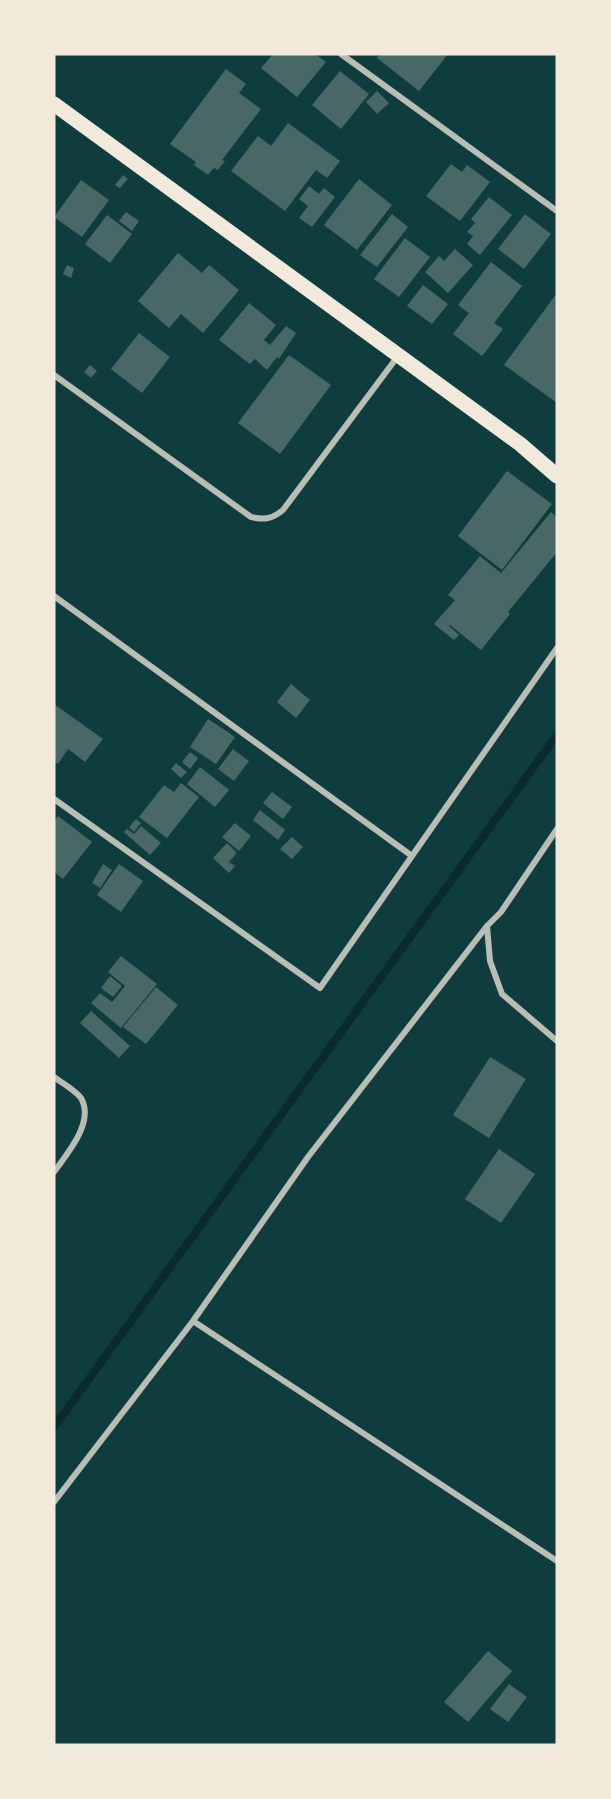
<svg xmlns="http://www.w3.org/2000/svg" width="611" height="1799" viewBox="0 0 611 1799" font-family="'DejaVu Sans',sans-serif">
<rect width="100%" height="100%" fill="#0f3d3e"/>
<g fill="none" stroke-linecap="round" stroke-linejoin="round">
<path stroke="#0a2a2b" stroke-width="8" d="M54 1427 557 735"/>
</g>
<path fill="#486865" d="M273 54H315L326 62 297 97 261 68Z
M380 54H448L419 91 377 58Z
M226 69 246 84 239 93 261 109 222 160 225 161 218 170 214 168 208 175 194 165 196 162 170 144Z
M340 71 369 94 341 129 312 105Z
M377 91 389 103 377 114 366 102Z
M288 123 340 161 327 178 316 170 285 211 231 171 258 136 271 146Z
M451 164 462 172 467 165 490 182 460 221 426 196Z
M123 175 128 179 120 188 115 185Z
M359 179 392 205 357 250 324 225Z
M81 180 109 200 82 237 54 217Z
M309 186 319 194 324 188 335 197 312 227 299 218 308 206 299 199Z
M489 197 512 215 480 255 467 244 473 236 467 232 475 223 471 219Z
M126 212 139 221 132 231 119 221Z
M392 214 408 227 377 267 360 255Z
M525 214 551 234 524 269 498 249Z
M107 215 132 234 110 263 85 244Z
M405 238 430 257 399 297 374 279Z
M455 249 473 265 448 293 425 272 439 256 444 261Z
M178 253 202 273 209 265 239 290 203 333 181 314 169 328 138 301Z
M491 262 522 286 494 323 503 329 482 356 453 334 469 313 458 305Z
M67 265 74 268 71 278 63 274Z
M423 285 448 304 432 324 407 306Z
M557 293V403L504 365Z
M249 303 276 325 264 340 270 345 286 326 296 333 279 359 277 357 267 370 255 359 250 364 219 340Z
M139 333 170 357 142 393 111 369Z
M289 355 331 385 280 454 238 423Z
M90 365 97 371 91 378 84 372Z
M507 471 552 504 502 570 458 536Z
M551 512 557 517V552L508 612 510 614 481 650 450 625 449 626 459 635 454 640 434 624 455 600 448 595 480 556 501 573Z
M291 684 310 700 296 718 277 702Z
M54 704 103 739 85 762 68 749 58 764 54 761Z
M208 719 235 737 216 764 190 747Z
M233 749 249 761 234 781 218 769Z
M190 752 198 758 190 769 182 762Z
M176 763 187 772 181 778 171 769Z
M200 767 229 790 215 807 187 784Z
M181 783 199 797 167 838 139 817 164 785 174 792Z
M272 792 292 807 283 819 263 803Z
M260 810 285 830 278 840 253 820Z
M58 816 92 842 63 879 54 872V821Z
M136 819 141 823 134 832 129 827Z
M235 823 251 836 239 851 222 837Z
M141 826 161 843 150 855 124 832 127 829 134 834Z
M292 837 303 847 292 859 280 849Z
M227 843 237 853 229 862 235 866 229 873 213 858Z
M103 864 112 870 100 888 92 883Z
M119 864 143 881 121 912 97 895Z
M121 956 157 984 121 1028 91 1003 100 993 112 1002 125 986 108 972Z
M110 976 122 986 113 997 101 988Z
M156 987 178 1005 146 1044 123 1027Z
M91 1011 130 1046 119 1058 80 1023Z
M490 1057 526 1079 489 1138 453 1115Z
M499 1149 535 1174 501 1223 465 1199Z
M488 1651 512 1671 468 1722 444 1702Z
M509 1684 527 1697 508 1722 490 1709Z"/>
<g fill="none" stroke-linecap="round" stroke-linejoin="round">
<path stroke="#b8beb3" stroke-width="6" d="M341 54 557 211
M54 375 251 517C265 520 272 519 283 510L398 356
M54 596 412 856
M54 799 320 988 557 648
M557 829 501 912 487 926 490 961 502 994 557 1041
M54 1077C62 1083 75 1090 81 1098 95 1122 67 1154 54 1172
M193 1321 557 1561
M54 1502 193 1321 308 1157 487 926"/>
<path stroke="#f1e9da" stroke-width="15" d="M54 104 520 444 557 476"/>
</g>
<rect width="611" height="1799" fill="none" stroke="#f1e9da" stroke-width="111"/>
</svg>
